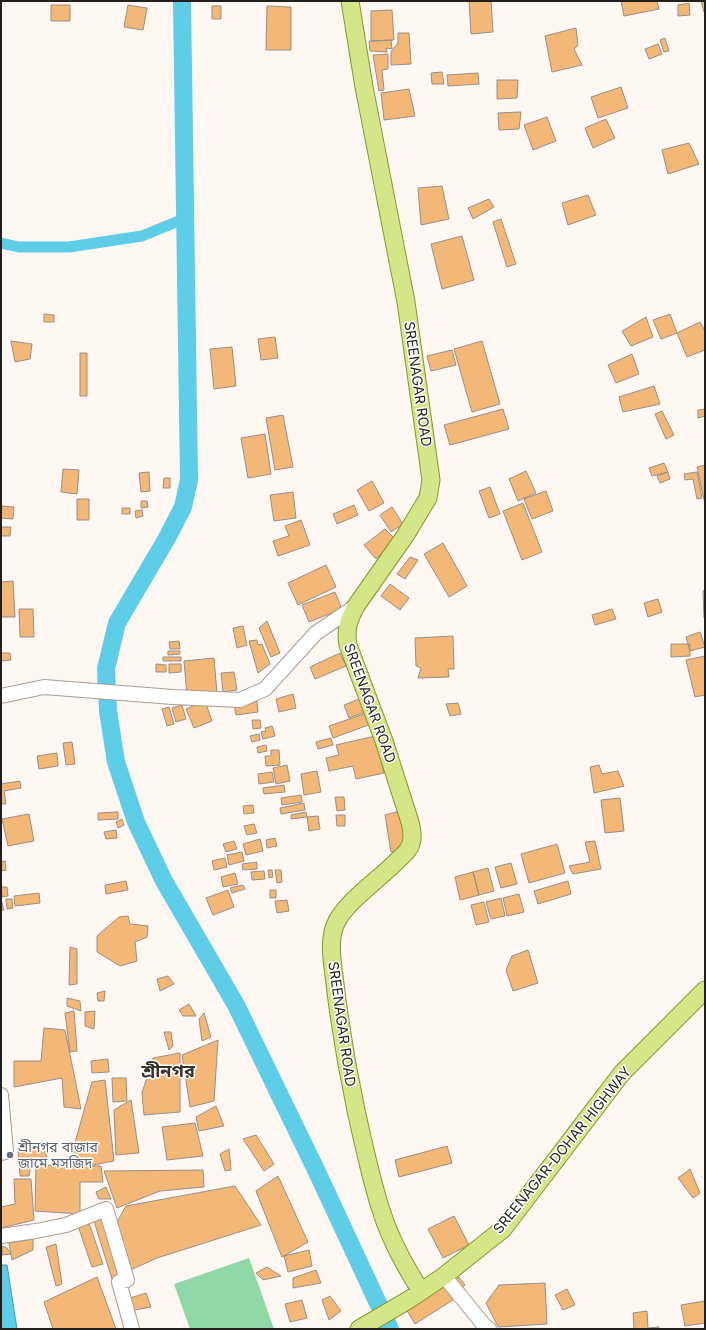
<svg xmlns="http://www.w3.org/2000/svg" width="706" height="1330" viewBox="0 0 706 1330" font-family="Inter,'Noto Sans Bengali',sans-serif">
<rect width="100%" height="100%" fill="#fef7f2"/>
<path fill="#90d9a7" d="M249 1258 274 1329H190L174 1284Z"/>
<path fill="#5ecde7" stroke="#4c99aa" d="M1 1265H7L17 1329H1Z"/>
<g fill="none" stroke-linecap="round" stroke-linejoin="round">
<path stroke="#5ecde7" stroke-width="11" d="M1 243 19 247H69L142 236 186 218"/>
<path stroke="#5ecde7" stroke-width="18" d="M182 1 189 480 183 507 167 538 117 623 106 669 108 711 116 762 136 822 164 881 236 1005 317 1172 390 1329"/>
</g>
<path fill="#f3b877" stroke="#988f86" d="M469 1H491L493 32 471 34Z
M621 1H657L659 9 624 16Z
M701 1H705V12H704Z
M689 3 690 15 678 16V5Z
M51 5H70V21H51Z
M128 5 147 8 143 30 124 27Z
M212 6H221V19H212Z
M267 6 291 7V50H266Z
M392 10 394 40 371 41V11Z
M576 28 578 45 574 49 582 65 552 72 545 36Z
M398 33H409L411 64 391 65V52L398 43Z
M665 38 669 51 664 52 660 40Z
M391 40 392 49 386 48 387 52 370 51 369 41Z
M658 44 662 54 649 59 645 49Z
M388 54V69L382 70 384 90 379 91 373 55Z
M442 72 444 84H432L431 73Z
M478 73 479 84 448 86 447 75Z
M497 80H518L517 98 497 99Z
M621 87 628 108 598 118 591 97Z
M409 89 415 116 384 120 381 93Z
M521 112 519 129 499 130 498 113Z
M547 117 556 141 533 150 524 125Z
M606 119 615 138 593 148 585 128Z
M689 143 699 164 668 174 662 150Z
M442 186 449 219 421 225 418 188Z
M588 195 596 215 568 225 562 203Z
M489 199 494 207 473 219 468 208Z
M501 219 516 264 507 267 493 222Z
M462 236 474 280 442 289 431 244Z
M44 314 54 315V322H44Z
M670 314 677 333 661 339 653 320Z
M646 317 653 337 631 346 622 331Z
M700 322 705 331V350L687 357 677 333Z
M275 337 278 358 261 360 258 339Z
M11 341 32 344 30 359 15 362Z
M482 341 500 404 472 412 454 349Z
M232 347 236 386 214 389 210 349Z
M452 350 456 365 431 371 427 356Z
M80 353H87V396H80Z
M632 354 639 374 616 383 608 365Z
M654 386 660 404 623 412 619 397Z
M503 409 509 429 450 445 444 425Z
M705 409V416L698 418V410Z
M662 411 674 435 666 439 655 414Z
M283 415 293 467 275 470 266 418Z
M265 434 271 474 248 478 241 438Z
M664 463 668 472 652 476 649 468Z
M705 465V500H704L697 467Z
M63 469 79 470 77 494 61 492Z
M526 471 536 493 518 501 509 479Z
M149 472 150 491 141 492 139 473Z
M668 472 670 479 660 483 657 476Z
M697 472 702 498 697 499 693 479 685 480 684 474Z
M164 478H170V488H163Z
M372 481 384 503 369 511 357 490Z
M490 487 500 514 489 518 479 491Z
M546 491 553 511 532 519 524 499Z
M293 492 296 518 274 521 270 495Z
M77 499H89V520H77Z
M141 501H147L148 507 141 508Z
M523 503 542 552 522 560 503 511Z
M354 505 358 515 337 524 333 514Z
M2 506 14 507 13 519 1 518Z
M392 507 403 524 391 532 380 515Z
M122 508H130V514H122Z
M142 510 143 516 136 518 135 511Z
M301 520 310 545 278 556 273 541 289 536 285 526Z
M1 527H11L10 536H1Z
M385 529 396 540 376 559 364 545Z
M443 543 467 586 449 597 424 554Z
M410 557 418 560 405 579 397 574Z
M326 565 336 587 298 605 288 583Z
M13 581 15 617H1V582Z
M390 584 409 598 400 610 381 596Z
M705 590V618H704L703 591Z
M335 592 342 609 309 622 302 605Z
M658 599 662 612 648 617 644 603Z
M19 609H33L34 637H20Z
M612 609 616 619 595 625 592 615Z
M267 621 280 653 271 657 259 628Z
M243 626 247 645 237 648 233 628Z
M700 632 705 647 690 651 686 637Z
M453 636 454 669H448L449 677 418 678 421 668 416 666 415 638Z
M257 640 258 645 262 644 270 664 258 673 249 641Z
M179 641 180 649H170L169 642Z
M671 644H690V656L671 657Z
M168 651H180V654L168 655Z
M1 653H10L11 660 1 661Z
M340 653 346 666 315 679 310 667Z
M705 656V695L695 697 686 660Z
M163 657H181V661H163Z
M214 658 217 693 187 696 184 661Z
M156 664 166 665V672H156Z
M169 664H181V672L169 673Z
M234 672 237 690 223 692 221 673Z
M293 694 296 708 279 712 276 699Z
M359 699 365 712 349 718 344 705Z
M205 701 212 721 194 728 186 709Z
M257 701 258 712 236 715 234 704Z
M458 703 461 714 450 716 446 704Z
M182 705 186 719 176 722 172 708Z
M169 707 174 724 167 726 162 709Z
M367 713 371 724 333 738 329 726Z
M252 720H260L261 728 253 729Z
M272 726 275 736 263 739 261 732 266 731 265 728Z
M259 734 260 740 252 742 250 736Z
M375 736 384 773 356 779 353 766 329 771 326 758 339 755 336 745Z
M331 738 333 745 318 749 316 742Z
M72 742 75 764 66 765 63 743Z
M266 745 267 751 258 753 257 747Z
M271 750H279L280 765 266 766 265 756H271Z
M57 753 58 766 39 769 37 756Z
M287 765 290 781 276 784 273 768Z
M599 765 602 774 618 771 624 786 594 793 590 767Z
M317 771 321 792 304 795 301 774Z
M272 772 274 782 259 784 258 774Z
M20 781 21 788 4 791 6 804H1V784Z
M284 785 285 792 264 794 263 788Z
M301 795 302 802 282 805 281 798Z
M335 797H344L345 810 337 811Z
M620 798 624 831 605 833 601 800Z
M304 803 305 810 281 814 280 808Z
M253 805 254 813 244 814 243 806Z
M400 811 410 850 391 852 385 815Z
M118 812V819L98 820V813Z
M306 812 307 817 291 819V815Z
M29 814 34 841 8 846 2 819Z
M336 815H345V826H337Z
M318 816 320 829 309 831 307 817Z
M122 819 124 825 118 828 116 822Z
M254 824 257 833 247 835 244 826Z
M116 830 117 838 106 839 104 832Z
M275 838 277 846 267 848 266 840Z
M260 839 263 851 246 855 243 844Z
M234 841 237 849 226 852 223 844Z
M595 841 601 869 573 874 569 866 590 862 585 842Z
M557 844 565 873 529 883 521 854Z
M242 852 244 861 229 865 227 855Z
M225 858 227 867 214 870 212 861Z
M5 861 6 870 1 871V862Z
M257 862V869L243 870 242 864Z
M511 863 517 884 501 888 495 867Z
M488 868 494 891 479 895 473 872Z
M268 870H272L273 877 269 878Z
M275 870H281L282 882 277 883Z
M264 871 265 879 252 880 251 872Z
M473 872 479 895 460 900 455 877Z
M235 873 238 884 223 887 221 877Z
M126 881 128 890 106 894 105 885Z
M568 881 571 894 538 904 534 891Z
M243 885 245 889 232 893 230 888Z
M1 887H7L8 896 2 897Z
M228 890 234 907 213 915 206 898Z
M270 890H276V898H270Z
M39 893 40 903 15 906 14 896Z
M519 894 524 912 507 916 503 898Z
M501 898 505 916 491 919 486 902Z
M1 899 4 910 1 911Z
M6 899H12L13 908 7 909Z
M287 900 289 911 277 913 275 901Z
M484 902 489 922 476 925 471 905Z
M128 916 130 924 148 926 147 937 135 942 137 961 120 966 97 952V936L119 917Z
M70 947 77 949V984L69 985Z
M528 950 538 983 513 991 506 970 512 956Z
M168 976 174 984 160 991 157 979Z
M105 991 104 1001H98L97 993Z
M67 998 80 1001 81 1011 67 1006Z
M189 1004 196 1016H183L179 1010Z
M74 1011 77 1051 70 1052 65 1013Z
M95 1011 94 1029 85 1026V1012Z
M204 1013 211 1037 202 1041 199 1019Z
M44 1028 65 1030 81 1109 64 1107 62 1078 14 1087V1061H41Z
M164 1032H171L173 1046 169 1050Z
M218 1040 214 1101 190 1107 182 1055Z
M180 1053V1112L144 1115 142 1093 153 1058Z
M108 1059 109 1072 92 1073 91 1061Z
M112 1078H126L127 1101 113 1102Z
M105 1080 114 1161 93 1165 69 1164 92 1082Z
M131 1100 139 1153 116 1155 114 1110Z
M216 1106 224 1126 199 1131 196 1117Z
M195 1123 203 1156 167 1160 162 1127Z
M256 1135 274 1164 264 1171 243 1139Z
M43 1145 47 1158 32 1159 29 1176H20L18 1149Z
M447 1146 452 1163 399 1177 395 1160Z
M229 1149 231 1170 225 1171 220 1154Z
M36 1165 101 1166 103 1182H80V1214L35 1211Z
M690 1169 700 1193 693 1198 678 1178Z
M203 1170 204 1187 160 1191 117 1208 104 1171Z
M278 1176 308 1242 282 1257 256 1191Z
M14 1179H31L34 1220 1 1228V1207L15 1204Z
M235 1186 261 1225 157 1258 126 1272 113 1229 126 1206Z
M106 1187 111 1199H99L96 1192Z
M105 1214 123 1276 112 1279 93 1218Z
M454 1216 469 1245 443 1258 428 1229Z
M88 1220 103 1264 92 1267 77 1223Z
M33 1239V1250L12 1260 9 1243Z
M56 1244 62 1284 56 1286 46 1247Z
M2 1246 7 1248 11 1254 2 1255Z
M309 1250 312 1266 288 1272 284 1256Z
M267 1267 281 1276 263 1280 256 1273Z
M316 1270 321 1283 293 1288V1278Z
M97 1277 116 1329H53L44 1302Z
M459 1277 465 1285 459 1290 453 1283Z
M447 1283 456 1298 415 1324 406 1309Z
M545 1283 547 1324 498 1327 486 1303 499 1285Z
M567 1289 575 1305 563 1310 555 1295Z
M146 1293 151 1307 130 1311 127 1299Z
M330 1296 341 1311 329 1320 322 1300Z
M302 1300 307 1318 290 1322 285 1304Z
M705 1301V1323L685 1326 681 1305Z
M647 1311 648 1328 659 1327V1329H634L633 1313Z"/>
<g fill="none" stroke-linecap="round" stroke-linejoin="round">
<g stroke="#a89c95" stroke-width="16">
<path id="minor" d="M1 696 44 687 173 697 240 700 265 689 316 633 356 606
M1 1095 6 1152 1 1153
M1 1236 36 1231 66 1225 106 1209 127 1280 119 1282 132 1329
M444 1276 484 1325 489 1329"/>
</g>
<g stroke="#84962e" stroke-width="19">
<path id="major" d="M350 1 364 87 406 302 431 480 428 498 405 536 356 606C349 619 345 630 348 645L384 741 410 822C412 830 414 840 409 848 407 852 402 856 399 859 381 878 349 899 337 921 327 939 333 965 335 984 340 1026 347 1068 356 1110 363 1142 370 1175 380 1207 389 1237 404 1265 421 1291
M359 1329 410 1299 444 1276 503 1229 622 1073 705 990"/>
</g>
<use href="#minor" stroke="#fff" stroke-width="14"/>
<use href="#major" stroke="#d5e688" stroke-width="17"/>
</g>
<circle fill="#6b7280" stroke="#fff" stroke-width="1.5" cx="10" cy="1155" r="4"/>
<g text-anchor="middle" stroke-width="3" stroke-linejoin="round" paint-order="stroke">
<g font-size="14" fill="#231f1c" stroke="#fff">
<text transform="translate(418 384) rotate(82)" y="5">SREENAGAR ROAD</text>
<text transform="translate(370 703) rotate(70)" y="5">SREENAGAR ROAD</text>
<text transform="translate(342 1024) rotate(82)" y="5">SREENAGAR ROAD</text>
<text transform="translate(562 1150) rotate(-51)" y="5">SREENAGAR-DOHAR HIGHWAY</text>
</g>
<g font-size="14" fill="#5b616d" stroke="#fff" text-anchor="start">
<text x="18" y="1152">শ্রীনগর বাজার<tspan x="18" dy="16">জামে মসজিদ</tspan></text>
</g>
<g font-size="18" font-weight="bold" fill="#39302a" stroke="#fff">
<text x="168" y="1077">শ্রীনগর</text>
</g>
</g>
<rect width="706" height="1330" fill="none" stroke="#231f1c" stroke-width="4"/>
</svg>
